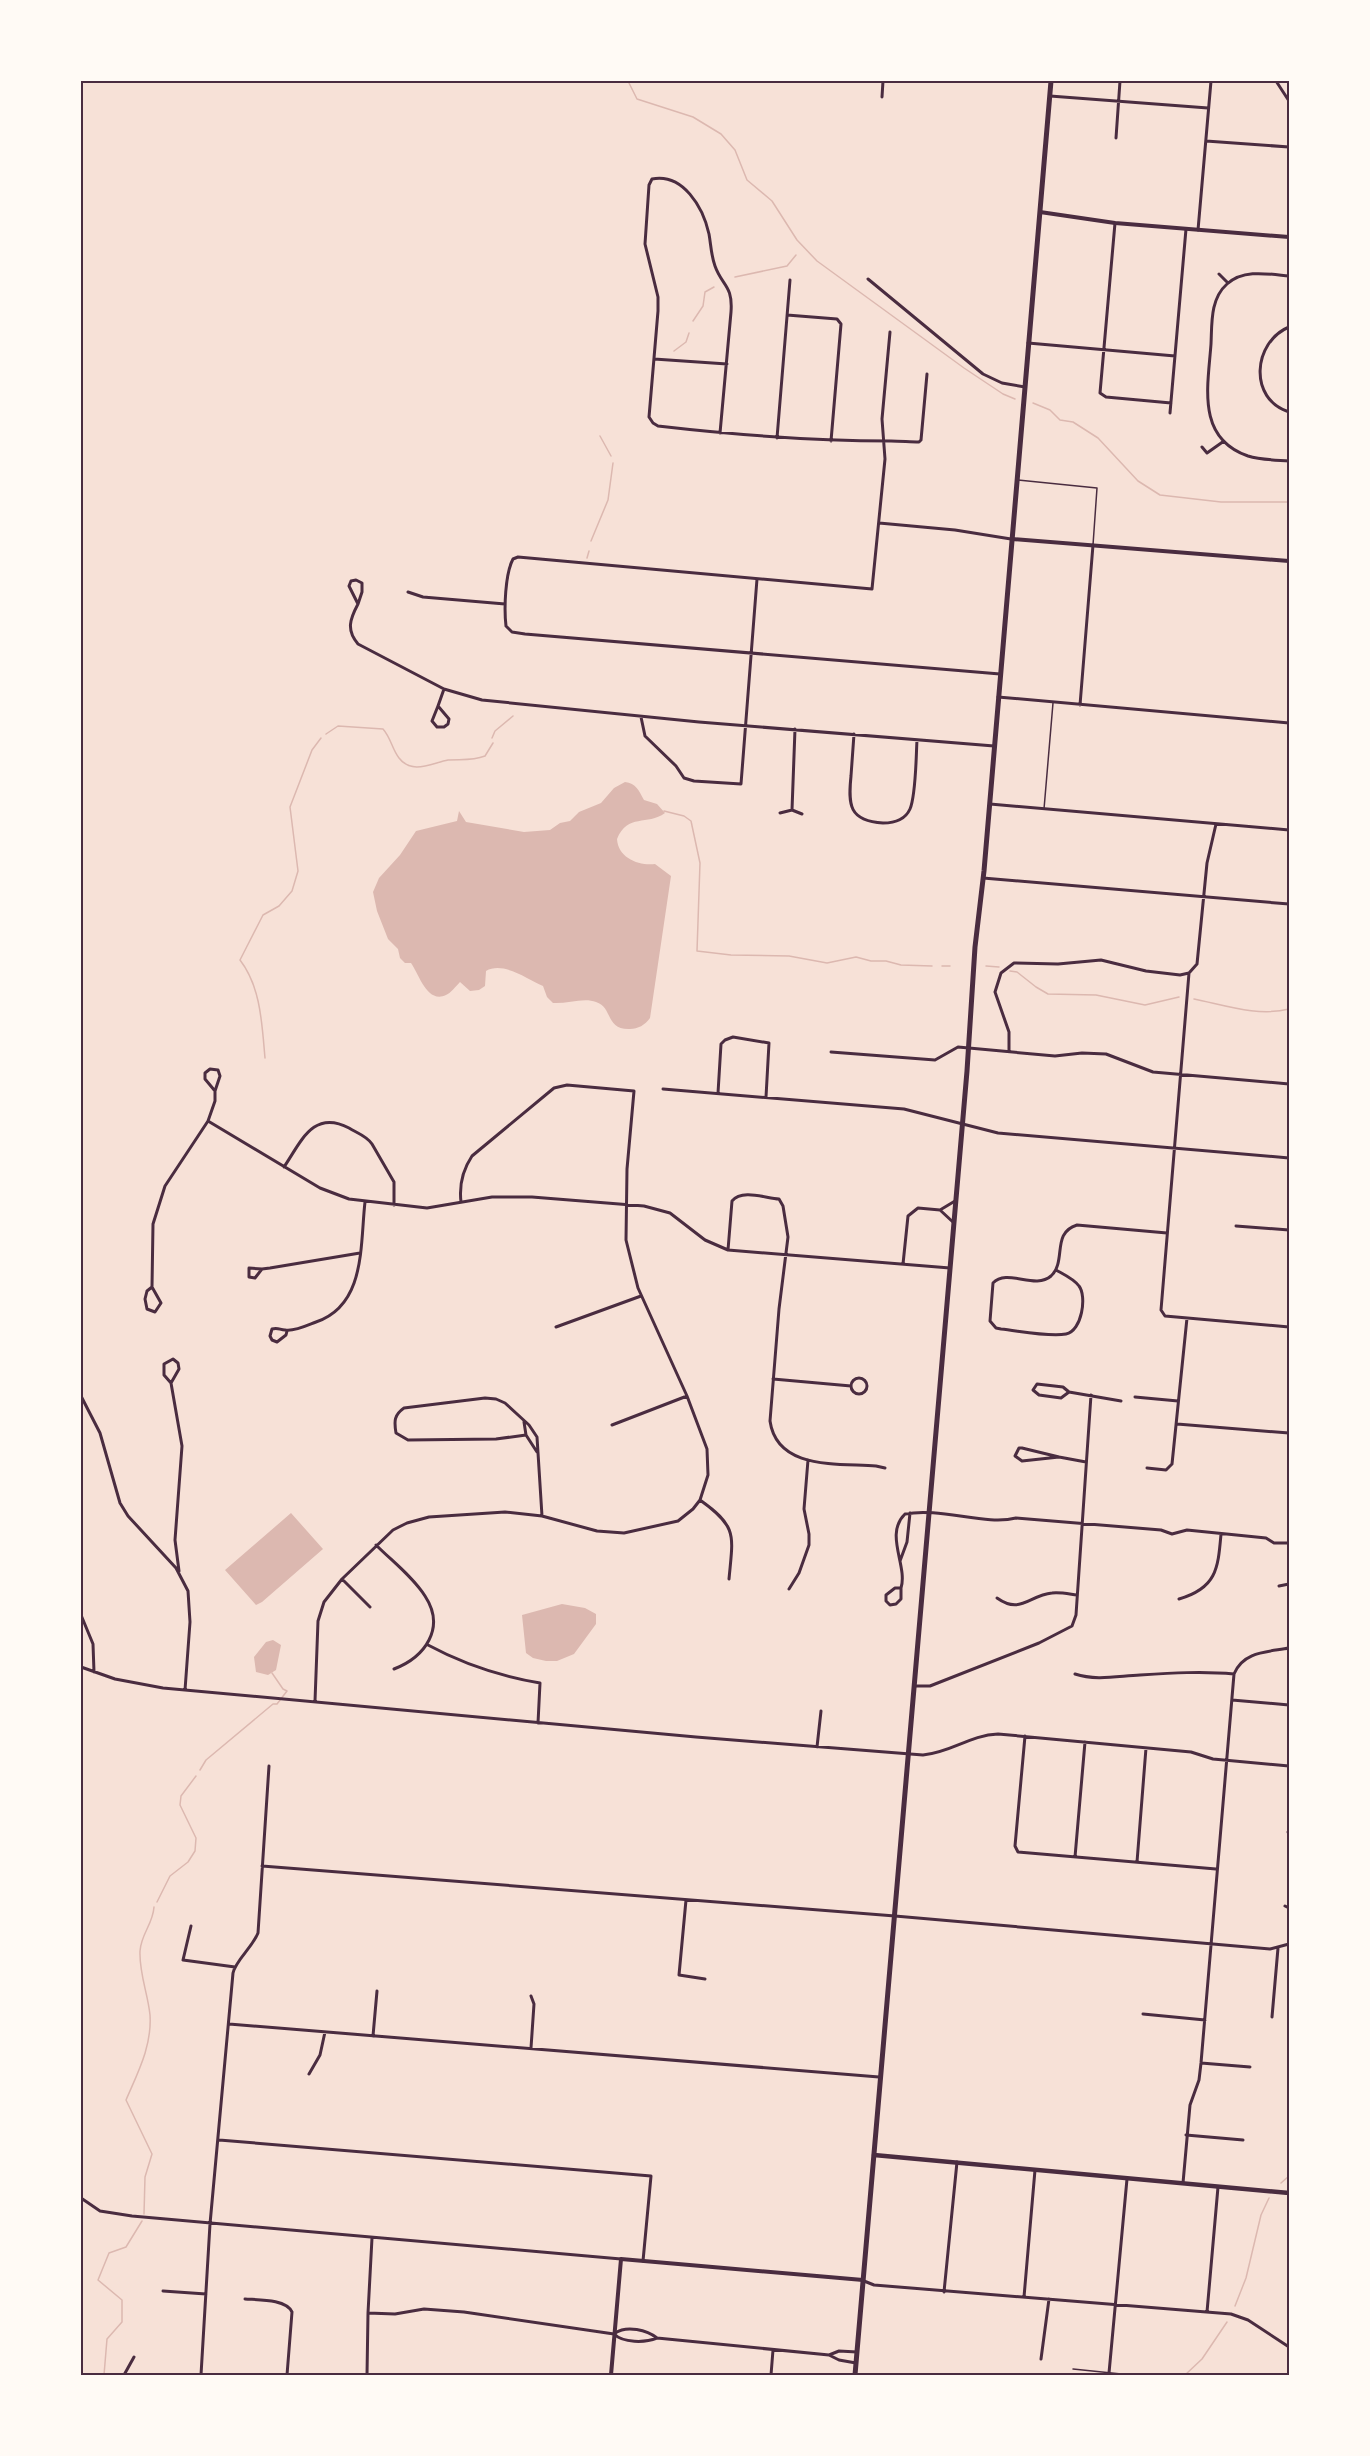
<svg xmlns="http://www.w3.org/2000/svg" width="1370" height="2456" viewBox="0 0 1370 2456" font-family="'IBM Plex Sans',sans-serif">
<rect width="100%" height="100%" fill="#f7e1d7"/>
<path fill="#dcb8b0" d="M625 782C636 783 639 791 644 800L657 804 665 813C647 826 628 813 617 839 618 858 639 866 655 864L671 876 650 1018C645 1025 638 1029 630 1029 605 1030 613 1007 596 1002 584 997 567 1004 553 1003L547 997 543 986C527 979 503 961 486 971L485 986 479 990 470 991 460 982C456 986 451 993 446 995 427 1004 419 974 411 963H405L400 958 398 949 388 939 377 911 373 892 379 878 400 855 416 831 457 821 459 811 466 822 524 832 550 830 560 823 570 821 579 812 601 803 614 788Z
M291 1513 323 1549 262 1602 256 1605 225 1570Z
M562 1604 585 1608 596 1614V1624L574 1654 557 1661H546L533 1658 526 1653 522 1615Z
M273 1640 281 1645 276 1670 268 1675 256 1672 254 1657 266 1642Z"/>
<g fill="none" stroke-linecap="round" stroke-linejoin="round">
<path stroke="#dcb8b0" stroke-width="1.5" d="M628 81 637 99 693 117 721 134 735 150 747 180 772 201 797 240 817 261 964 368 1003 394 1015 399
M735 277 787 266 796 255
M693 321 703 306 705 292 714 287
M674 351 686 342 689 333
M1033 403 1050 410 1060 420 1073 422 1098 438 1138 481 1160 495 1221 502H1289
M600 436 611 456
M591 541 608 500 613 463
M587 558 589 551
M326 734 338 726 383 729C391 738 392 749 399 758 412 775 432 763 448 760 461 759 472 761 485 756L493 743
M492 738 495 731 513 716
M664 811 684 816 691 821 700 863 697 951 731 955 789 956 827 963 856 957 871 961H886L901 965 932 966
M942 966H950
M986 966 999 967
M1010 971 1017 972 1036 987 1048 994 1096 995 1145 1005 1179 997
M1194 999C1224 1005 1258 1017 1289 1009
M265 1058C262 1025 261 987 240 960L263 915 279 906 292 891 298 871 290 807 312 750 321 738
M200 1770 206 1760 273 1704H277L287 1691 283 1689 272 1673
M157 1902 170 1876 188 1862 195 1851 196 1838 180 1805 181 1796 196 1776
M1281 2183 1289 2176
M144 2214 145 2177 152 2154 126 2100C138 2072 152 2046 150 2015 148 1994 139 1973 140 1951 141 1934 153 1924 154 1907
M1235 2306 1246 2278 1261 2215 1269 2198
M104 2375 107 2339 122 2322V2300L98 2280 109 2253 126 2247 142 2221
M1185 2375 1202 2359 1227 2322"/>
<path stroke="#4a2c40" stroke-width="1.5" d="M1018 480 1097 488 1093 545
M1044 809 1053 703
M1073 2369 1131 2375"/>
<path stroke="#4a2c40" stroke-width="3" d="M1276 81 1289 101
M1050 96 1208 108
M882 97 883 81
M1116 138 1120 81
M1206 141 1289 147
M1115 223 1100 393 1106 397 1171 403
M1198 230 1211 81
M1219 274 1228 283
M1289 276C1268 274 1244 269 1227 284 1210 299 1212 324 1211 344 1208 386 1196 438 1248 456 1261 460 1276 460 1289 461
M868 279 983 374 1002 383 1025 387
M787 315 837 319 841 324 831 441
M1289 327C1253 342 1248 399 1289 412
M890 332 882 419 885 459 872 589 518 557 513 559C505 574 504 609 506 626L512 632 525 634 1000 674
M1028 343 1175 356
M654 359 727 364
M1170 413 1186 229
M720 433 731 312C733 285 722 286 715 266 711 255 711 245 709 234 703 207 683 173 652 179L649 185 645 244 658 297V311L649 417 653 423 658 426C736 435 813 441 891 441 901 441 910 442 919 442L921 440 927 374
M777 438 790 280
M1202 447 1207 453 1224 441
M879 523 955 530 1011 539
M356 580 362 583V592L358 604 349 586 351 581Z
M408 592 423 597 505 604
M358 604C350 619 346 630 358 644L444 689 482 700 699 722 994 746
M998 697 1289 723
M1080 705 1093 545
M438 706 449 719 448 724 444 727H437L432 721Z
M438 706 444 689
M641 717 645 736 676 766 684 778 694 781 741 784 757 579
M854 734C853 748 852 762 851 776 848 805 849 821 883 823 894 823 905 820 910 809 916 795 916 757 917 740
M990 804 1289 830
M792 810 802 814
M780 813 792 810 795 729
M1216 824 1207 863 1197 964 1189 973 1161 1310 1165 1316 1289 1327
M983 878 1289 904
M1009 1051V1032L995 992 1001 973 1014 963 1058 964 1101 960 1146 971 1180 975 1189 973
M831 1052 935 1060 958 1047 1055 1056 1082 1053 1106 1054 1153 1072 1289 1084
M663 1089 904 1109 998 1133 1289 1158
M718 1093 721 1044 725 1040 733 1037 769 1043 766 1097
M208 1121 320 1188 349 1199 427 1208 492 1197H532L644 1206 670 1213 705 1240 728 1250 950 1268
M284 1167C301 1142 313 1109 349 1128 357 1133 367 1136 372 1144L394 1182V1205
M940 1210 954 1223
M1236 1226 1289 1230
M728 1250 732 1201C742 1189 765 1198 779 1199L783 1206 788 1237 779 1309 770 1421C777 1470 837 1463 876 1466L885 1468
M903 1264 908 1216 918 1208 940 1210 955 1201
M262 1269 249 1268V1277L255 1278 262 1269 270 1268 360 1253
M1056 1270C1063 1274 1074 1279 1079 1286 1087 1296 1082 1331 1066 1334 1048 1337 1020 1331 1001 1329L996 1328 990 1321 993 1283C1007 1268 1035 1290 1051 1276 1067 1261 1051 1233 1077 1225L1167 1233
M152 1287 153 1224 165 1186 208 1121 215 1101V1091L220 1076 218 1070 210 1069 205 1073V1079L215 1091
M152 1287 161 1303 155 1312 147 1309 145 1299 147 1291Z
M556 1327 641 1296
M287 1331 286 1335 277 1342 272 1340 270 1336 272 1329C278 1327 280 1330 285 1330 294 1332 308 1325 316 1322 366 1305 360 1245 365 1202
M173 1359 178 1363 179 1369 171 1383 164 1375V1364Z
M851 1386a8 8 0 1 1 16 0a8 8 0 1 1-16 0Z
M773 1379 851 1386
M171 1383 182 1446 175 1540 179 1571
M1037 1384 1063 1387 1069 1392 1061 1398 1039 1395 1033 1390Z
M1069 1392 1121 1401
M81 1396 100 1433 120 1503 128 1516 176 1568 188 1591 190 1622 185 1690
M1135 1397 1178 1401
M524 1422 526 1435 537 1452
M1177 1424 1289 1433
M612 1425 687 1396
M526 1435 496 1439 408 1440 396 1433C394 1421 394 1415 404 1408L485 1398 496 1399 505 1403 529 1425 537 1437 542 1516
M1019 1448H1022L1059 1457 1022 1461 1015 1456Z
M1059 1457 1086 1462
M1147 1468 1166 1470 1172 1464 1187 1318
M700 1500C738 1527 733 1535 729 1579
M376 1545C392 1561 413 1577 425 1596 446 1628 425 1657 394 1669
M900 1561 907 1542 910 1513
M342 1579 370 1607
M1279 1586 1289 1584
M895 1588H901V1599L896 1604 890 1605 886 1601V1595Z
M901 1588C908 1566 884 1534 905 1514 941 1507 985 1526 1016 1518L1161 1530 1172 1534 1187 1530 1266 1538 1274 1543H1289
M789 1589 799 1573 809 1545V1534L804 1509 808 1460
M997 1598C1021 1615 1029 1595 1052 1593 1060 1592 1069 1594 1077 1595
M1179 1599C1217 1588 1218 1568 1221 1534
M81 1615 93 1644 94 1672
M428 1645C465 1665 499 1676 540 1683L538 1723
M81 1667 115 1679 163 1688 696 1737 923 1755C950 1753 970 1735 998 1734L1191 1752 1213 1759 1289 1766
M1075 1674C1096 1681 1118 1676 1140 1675 1171 1673 1203 1671 1234 1674
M915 1686H930L1039 1643 1072 1626 1076 1615 1091 1395
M1232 1700 1289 1705
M315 1701 318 1621 324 1602 342 1579 393 1530 407 1523 429 1517 505 1512 542 1516 597 1531 624 1533 678 1521 693 1509 700 1500 708 1475 707 1449 687 1396 638 1288 626 1240 627 1169 634 1091 567 1085 554 1088 472 1156C462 1171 459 1185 461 1202
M1025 1736 1015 1846 1018 1852 1216 1869
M817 1747 821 1711
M1288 1832H1289
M1075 1857 1085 1742
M1137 1862 1146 1748
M262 1866 895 1916 1270 1949 1289 1944
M686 1900 679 1975 705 1979
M1285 1906 1289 1908
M191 1926 183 1960 235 1967
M1143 2014 1205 2020
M1272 2017 1278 1948
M229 2024 879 2077
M373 2036 377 1991
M531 2048 534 2004 531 1996
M1201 2063 1250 2067
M309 2074 320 2055 325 2032
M1186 2135 1243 2140
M219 2140 651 2176 643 2261
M1183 2183 1190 2105 1199 2080 1201 2063 1234 1674C1243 1651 1268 1652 1289 1648
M81 2198 100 2211 132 2216 621 2259
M864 2281 874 2285 1231 2314 1248 2320 1289 2347
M163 2291 206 2294
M944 2292 957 2162
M1024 2297 1035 2170
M245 2299C259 2300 286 2299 292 2312L287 2375
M1207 2312 1218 2187
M368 2313 395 2314 424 2309 464 2312 614 2334C623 2343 645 2343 657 2338L829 2355 839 2360 856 2363
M615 2333C627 2325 647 2330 657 2338
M829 2355 839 2351 857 2352
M1041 2359 1049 2299
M1109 2373 1127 2179
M124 2375 134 2357
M201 2375 210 2224 233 1973C236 1960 252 1948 258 1933L269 1766
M367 2375 368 2313 372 2238
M771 2375 773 2350"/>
<path stroke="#4a2c40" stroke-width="4" d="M1040 212 1115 223 1289 237
M1012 539 1289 561
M611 2375 621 2259 863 2280"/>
<path stroke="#4a2c40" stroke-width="4.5" d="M874 2155 1289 2193"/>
<path stroke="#4a2c40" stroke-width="5" d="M855 2375 967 1071 975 947 984 871 1051 81"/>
</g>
<rect width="1370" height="2456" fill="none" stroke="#fffaf5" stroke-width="165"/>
<rect x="82" y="82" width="1206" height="2292" fill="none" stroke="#4a2c40" stroke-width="2"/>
</svg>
